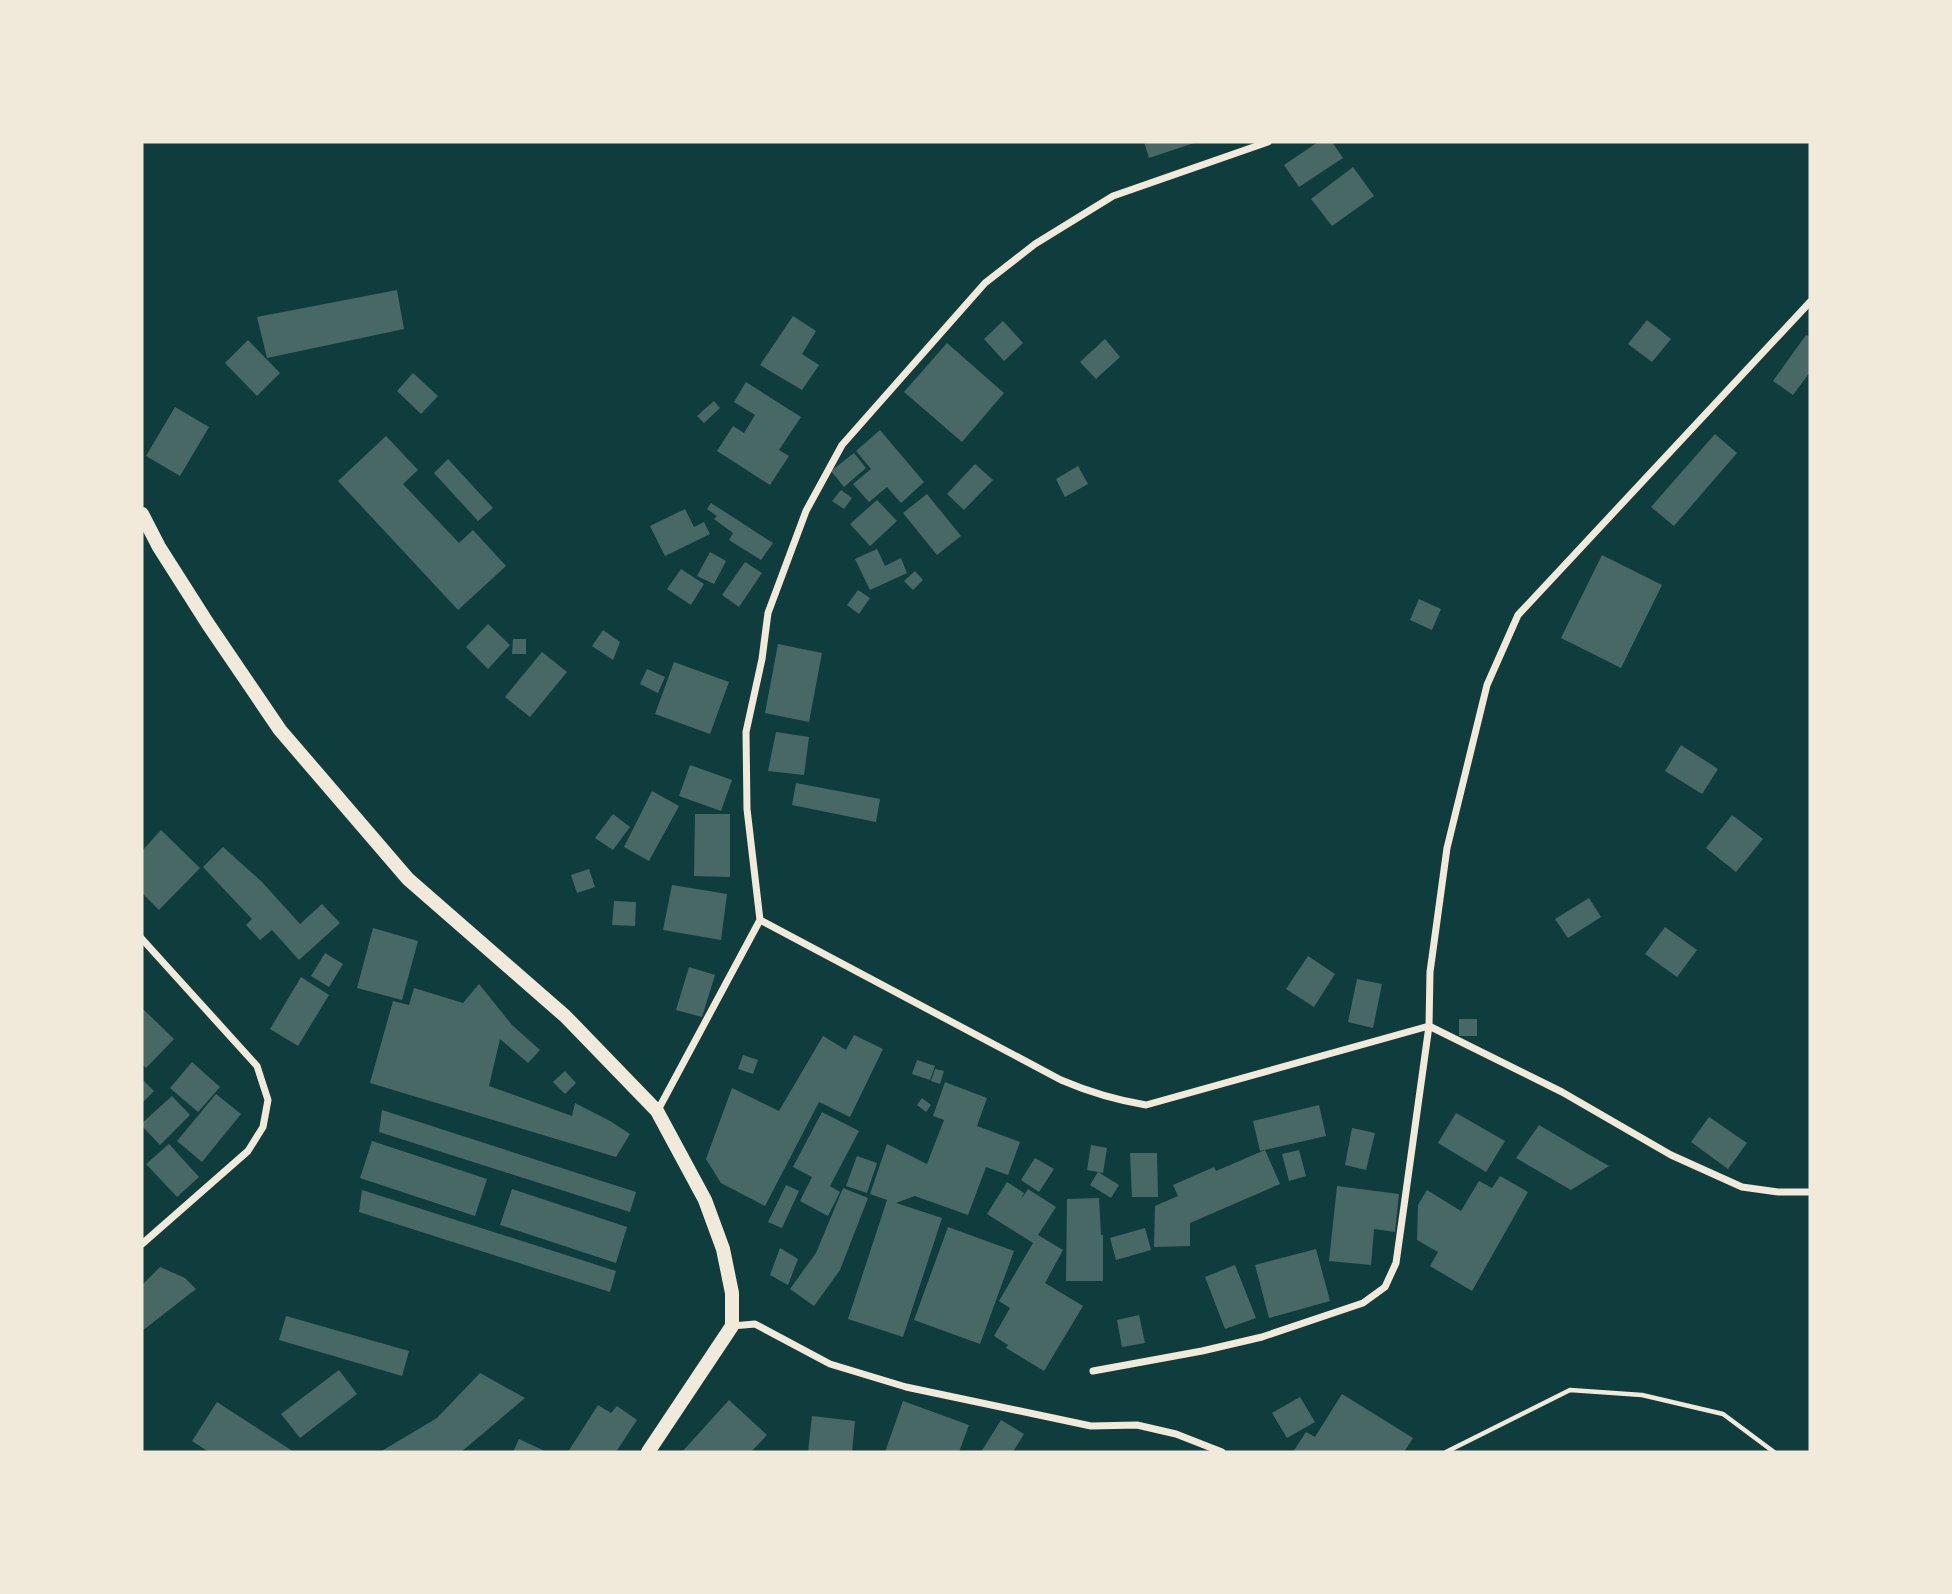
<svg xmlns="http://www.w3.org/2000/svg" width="1952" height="1594" viewBox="0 0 1952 1594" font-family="'IBM Plex Serif',serif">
<rect width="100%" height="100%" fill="#0f3d3e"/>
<path fill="#486865" d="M1144 142H1197L1149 158Z
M1318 142H1332L1343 158 1299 187 1284 165Z
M1353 167 1374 196 1332 226 1311 199Z
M397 290 404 329 267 358 257 317Z
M793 316 816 331 802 354 819 365 802 390 760 365Z
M1647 320 1671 339 1652 362 1628 344Z
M1003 321 1023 343 1004 361 984 339Z
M1806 335 1810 337V372L1793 395 1773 381Z
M1105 339 1120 357 1096 379 1080 362Z
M248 340 280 373 257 396 225 363Z
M947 343 1004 393 962 442 904 392Z
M413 373 438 396 421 414 397 391Z
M746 382 801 417 779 450 789 456 770 485 717 451 733 426 744 433 755 415 734 402Z
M714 401 720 408 704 423 697 416Z
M175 407 209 427 180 476 146 456Z
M880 430 924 482 901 503 887 487 869 502 853 484 871 469 856 451Z
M1715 434 1737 453 1674 526 1651 507Z
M386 436 418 470 403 484 459 543 473 530 506 566 458 610 338 481Z
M854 453 866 468 844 487 831 471Z
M448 459 493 508 478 521 434 473Z
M975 464 993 480 964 510 947 494Z
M1078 466 1088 484 1065 497 1056 479Z
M841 490 852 498 844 509 832 501Z
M927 494 961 536 937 555 903 513Z
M877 500 897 521 870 546 850 524Z
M711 503 773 543 761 560 729 540 733 533 714 519 717 516 707 509Z
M685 509 694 527 704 522 710 534 665 556 650 526Z
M877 549 885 566 901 558 907 573 870 590 855 559Z
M710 552 726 561 714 584 697 576Z
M1602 555 1662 585 1621 668 1561 638Z
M745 562 762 573 739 607 722 595Z
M681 569 704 584 691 605 667 589Z
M915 571 923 580 913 590 904 581Z
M858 590 870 598 859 614 847 605Z
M1419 599 1441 609 1432 630 1410 620Z
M488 624 510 645 488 669 466 647Z
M603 630 620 642 613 660 592 646Z
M513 639H526V654H512Z
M778 644 822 653 809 722 765 713Z
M542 652 567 672 530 717 505 697Z
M674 662 729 682 710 734 655 714Z
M647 669 665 677 658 693 640 684Z
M776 732 809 737 804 775 768 771Z
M1681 745 1718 769 1702 794 1665 771Z
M690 765 732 780 721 811 679 796Z
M796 783 880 799 876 822 792 805Z
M652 791 679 806 649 861 624 847Z
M613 814 630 827 613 850 595 838Z
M695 814H730V877L694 876Z
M1732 815 1763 839 1736 872 1706 848Z
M161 830 200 868 159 910 142 893V851Z
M223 847 262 882 300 924 322 904 340 923 299 960 272 930 260 940 246 925 252 919 203 867Z
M589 869 595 887 577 893 571 875Z
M672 885 727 894 721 940 663 930Z
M1589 898 1601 917 1568 938 1555 919Z
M614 901 636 902 635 926 612 925Z
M1665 927 1697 950 1677 977 1645 954Z
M373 928 418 941 402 1000 357 988Z
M325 953 343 964 329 987 311 976Z
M1308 956 1335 974 1314 1007 1286 989Z
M689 967 715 975 702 1017 676 1010Z
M301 977 329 995 298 1046 270 1029Z
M1357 979 1382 984 1373 1028 1348 1022Z
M479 984 512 1025 540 1050 528 1063 500 1039 489 1086 572 1116 575 1103 610 1121 630 1134 616 1157 370 1083 393 1001 409 1005 414 988 463 1003Z
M142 1008 174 1039 146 1068 142 1064Z
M1459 1019H1477V1036H1459Z
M854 1035 883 1049 850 1117 819 1102 765 1206 721 1183 706 1159 732 1088 779 1111 823 1036 846 1050Z
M743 1055 758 1060 753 1074 738 1069Z
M917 1060 935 1066 930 1080 912 1074Z
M192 1062 220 1087 198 1112 170 1088Z
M935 1069 944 1071 940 1084 931 1081Z
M565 1071 576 1083 565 1094 553 1082Z
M142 1079 154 1091 142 1103Z
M945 1082 987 1098 977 1126 1020 1142 1008 1175 986 1167 968 1215 915 1196 896 1203 942 1218 903 1337 848 1319 887 1200 870 1194 887 1144 927 1164 944 1120 933 1116Z
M216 1094 241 1114 202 1162 177 1141Z
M172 1096 190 1115 160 1145 142 1126V1123Z
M922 1098 931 1105 926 1112 917 1105Z
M1319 1105 1326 1136 1260 1151 1253 1121Z
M382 1110 636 1192 630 1212 379 1132Z
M822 1112 859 1131 830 1186 840 1192 828 1216 800 1201 812 1177 793 1167Z
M1456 1113 1505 1141 1486 1172 1438 1143Z
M1709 1117 1747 1143 1728 1169 1691 1142Z
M1539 1125 1588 1154 1609 1166 1571 1190 1516 1158Z
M1352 1128 1375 1133 1366 1170 1345 1165Z
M372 1141 487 1179 475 1216 360 1178Z
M169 1144 199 1177 177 1197 146 1164Z
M1091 1145 1107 1148 1103 1173 1098 1172 1119 1185 1111 1198 1090 1185 1098 1172 1087 1170Z
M1265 1150 1280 1184 1190 1223V1246L1154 1247 1155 1206 1178 1196 1173 1185 1214 1167 1216 1171Z
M1299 1150 1306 1176 1289 1181 1282 1154Z
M1130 1153H1157L1158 1197H1132Z
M857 1156 877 1163 867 1193 846 1186Z
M1035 1158 1054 1169 1039 1192 1021 1180Z
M1500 1176 1528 1192 1472 1291 1430 1266 1438 1252 1417 1240 1418 1205 1427 1190 1461 1211 1479 1181 1492 1188Z
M1007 1182 1024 1193 1020 1201 1028 1189 1056 1207 1038 1235 1063 1250 1045 1283 1083 1306 1044 1371 1006 1348 1008 1345 994 1336 1010 1308 999 1301 1033 1243 987 1214Z
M786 1185 799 1191 782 1228 768 1222Z
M1337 1186 1399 1194 1395 1232 1374 1229 1371 1265 1329 1261Z
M843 1188 868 1198 840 1270 814 1306 790 1289 816 1253Z
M512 1189 627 1227 616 1263 500 1225Z
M362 1190 616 1271 610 1292 359 1212Z
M1099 1198 1101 1235H1103V1281H1066L1067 1199Z
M948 1227 1014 1251 980 1344 914 1320Z
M1145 1228 1151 1250 1116 1260 1110 1238Z
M780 1248 798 1259 788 1285 770 1275Z
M1316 1249 1330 1301 1269 1318 1255 1265Z
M1235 1265 1256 1318 1225 1329 1205 1277Z
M160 1267 185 1278 196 1289 142 1331V1285Z
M1139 1315 1145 1343 1122 1347 1117 1320Z
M286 1316 409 1351 402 1376 279 1340Z
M339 1370 357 1394 300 1438 281 1414Z
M480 1373 525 1398 461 1452H380L437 1418Z
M1342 1394 1413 1438 1404 1452H1293L1306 1432 1315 1437Z
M1300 1397 1315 1422 1287 1438 1272 1413Z
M729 1400 767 1435 751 1452H682Z
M903 1401 969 1425 959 1452H885Z
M217 1402 294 1452H209L192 1441Z
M598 1405 611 1413 617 1406 637 1420 616 1452H568Z
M812 1416 855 1421 852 1452H808Z
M1001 1420 1024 1434 1013 1452H981Z
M519 1439 547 1452H513Z"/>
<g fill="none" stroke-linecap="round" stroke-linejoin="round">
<path stroke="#f1e9da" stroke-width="4.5" d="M1446 1452 1570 1390 1642 1395 1723 1414 1774 1452"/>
<path stroke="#f1e9da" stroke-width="7" d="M760 920 1061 1080C1089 1092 1116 1100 1146 1105L1429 1026 1562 1092 1671 1155 1742 1187 1778 1192H1810
M142 939 257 1066 268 1100 263 1127 248 1151 142 1244
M658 1110 760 920 747 809 746 732 762 659 768 613 806 511 842 445 985 283 1035 244 1113 196 1268 142
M732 1326 755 1324 830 1364 906 1387 1091 1426 1137 1425 1176 1434 1222 1452
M1093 1371 1202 1351 1262 1337 1363 1303 1385 1287 1396 1263 1404 1206 1429 1026 1430 972 1447 848 1487 685 1518 615 1810 302"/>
<path stroke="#f1e9da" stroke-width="14" d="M142 514 159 547 208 624 280 730 408 879 565 1016 657 1111 705 1200 723 1249 732 1293V1326L648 1452"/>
</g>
<rect width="1952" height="1594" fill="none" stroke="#f1e9da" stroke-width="287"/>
</svg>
